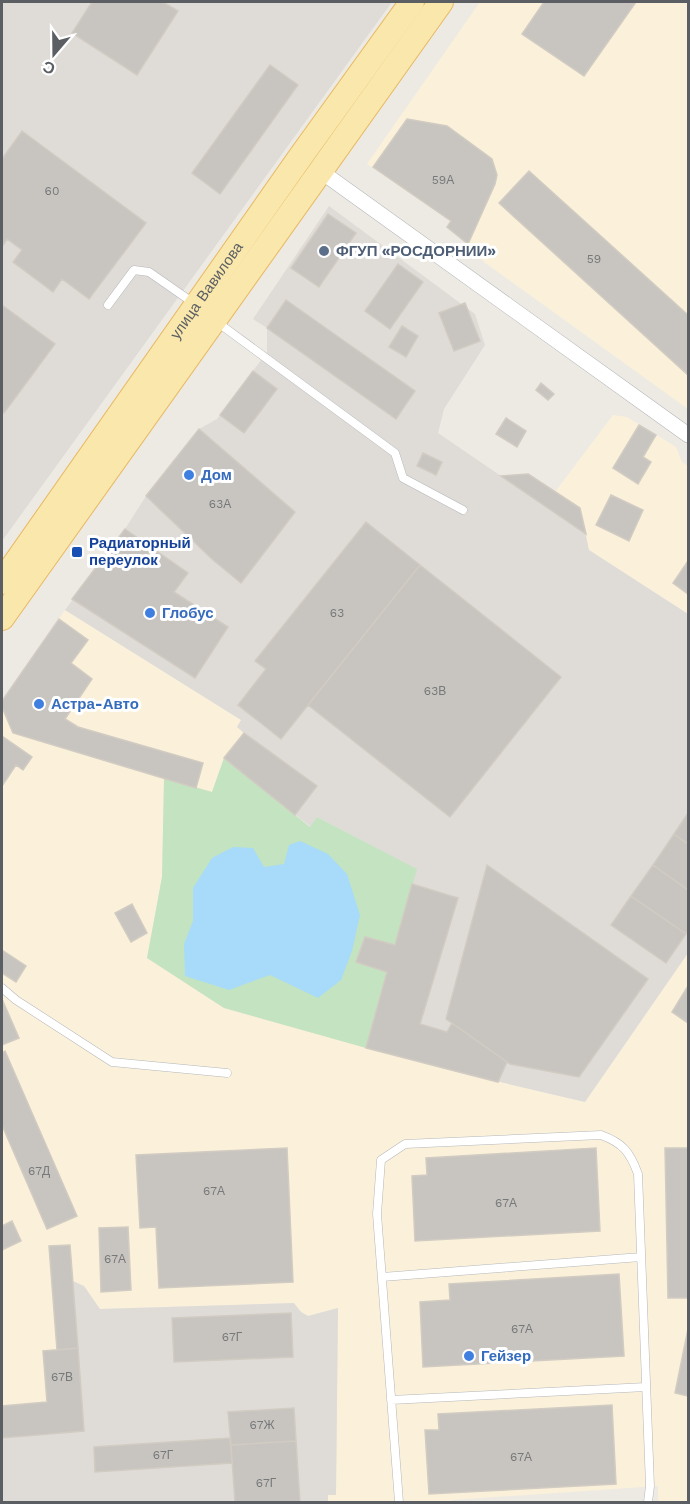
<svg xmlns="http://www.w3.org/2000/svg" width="690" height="1504" viewBox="0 0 690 1504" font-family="'Work Sans',sans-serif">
<rect width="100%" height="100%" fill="#edeae3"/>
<path fill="#fbf1da" d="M480 2H688V409L484 262 468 244 447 227 450 221 367 164Z
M613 415 627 417 676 447 682 462 688 466V614L589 550 580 508 555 492Z
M65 610 241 720 244 733 224 758 212 792 164 779 162 877 147 958 224 1008 449 1070 585 1102 688 953V1502H658V1486L452 1500 451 1502H328V1495H336L338 1308 308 1316 301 1312 293 1303 100 1309 84 1286V1431L2 1438V701Z"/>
<path fill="#dfdcd8" d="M2 2H392L2 541Z
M329 206 475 314 485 345 444 409 438 433 501 476 528 474 580 508 589 550 688 614V953L585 1102 449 1070 366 1048 416 869 317 817 311 827 224 758 244 733 237 727 241 720 65 610 125 529 146 496 199 429 217 419 267 352V328L253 319Z
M73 1281 84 1286 100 1309 294 1303 301 1312 308 1316 338 1308 336 1495H328V1502H2V1438L84 1431Z"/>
<path fill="#c4e3c1" d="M224 758 310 827 317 817 417 869 366 1048 224 1008 147 958 162 877 164 778 212 792Z"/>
<path fill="#a7dbf9" d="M300 841 328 854 347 874 360 915 352 951 341 980 318 998 270 975 229 990 185 976 184 944 193 921V888L212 858 233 847 253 848 264 867 284 864 289 845Z"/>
<path fill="#c8c5c0" stroke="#d1cbc2" stroke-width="1.5" d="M92 2H163L178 11 137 75 72 33Z
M544 2H636L584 76 522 34Z
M270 65 298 85 220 194 192 173Z
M407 119 447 126 492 159 497 175 495 184 468 244 447 227 451 221 373 167Z
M22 131 146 223 89 299 62 279 53 292 13 262 22 250 7 239 2 247V159Z
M529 171 688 315V375L499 203Z
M328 214 356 233 319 287 291 268Z
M398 264 423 282 390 329 365 311Z
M286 300 415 391 396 419 267 328Z
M465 303 480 341 454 351 439 313Z
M2 305 55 344 4 413 2 412Z
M402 326 418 336 406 357 389 347Z
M253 371 277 389 244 433 220 415Z
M541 383 554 394 548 400 536 390Z
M506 418 526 431 517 447 496 434Z
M639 425 656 435 643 457 651 462 638 484 613 468Z
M199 429 295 512 241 583 213 560 146 496Z
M423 453 442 462 436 475 417 466Z
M528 474 580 508 586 534 501 476Z
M611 495 643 510 629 541 596 525Z
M366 522 420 565 281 739 238 705 266 669 255 661Z
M125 529 188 573 174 592 228 627 195 678 72 599Z
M688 561V594L673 583Z
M420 565 561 677 450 817 308 705Z
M59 619 88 640 71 663 92 679 65 719 78 727 203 763 196 788 13 733 2 707V701Z
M244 733 317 786 295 815 224 758Z
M2 736 32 757 23 770 16 765 2 786Z
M688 813V844L674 834Z
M674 834 688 844V890L653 865Z
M487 865 648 979 579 1077 510 1064 446 1019Z
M653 865 688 890V930L686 934 631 896Z
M412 884 458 898 420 1024 447 1032 452 1023 507 1062 498 1082 366 1048 387 972 356 962 365 937 395 945Z
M631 896 686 934 666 963 611 925Z
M132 904 147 933 131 942 115 913Z
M2 950 26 966 16 982 2 973Z
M688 986V1023L672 1012Z
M2 999 19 1038 2 1045Z
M5 1051 77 1216 47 1229 2 1125V1053Z
M287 1148 293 1282 159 1288 156 1227 140 1228 136 1155Z
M596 1148 600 1231 415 1241 412 1176 427 1175 426 1158Z
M665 1148H688V1298H668Z
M12 1221 21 1241 2 1250V1226Z
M128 1227 131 1290 101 1292 99 1228Z
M70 1245 78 1348 57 1350 49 1246Z
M619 1274 624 1356 423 1367 420 1302 450 1300 449 1284Z
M291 1313 293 1357 174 1362 172 1318Z
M688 1329V1396L675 1393Z
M78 1348 84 1431 2 1438V1406L47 1402 43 1351Z
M612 1405 616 1484 429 1494 425 1430H439L438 1414Z
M294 1408 296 1441 231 1445 228 1412Z
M230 1438 232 1463 95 1472 94 1447Z
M296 1441 300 1502H235L231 1445Z"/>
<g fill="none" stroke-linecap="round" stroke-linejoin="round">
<g stroke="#b4b6ba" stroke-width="9">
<path id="lane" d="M108 305 134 270 149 272 195 304
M217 322 395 453 403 478 463 510
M2 988 16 1000 112 1062 227 1073
M382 1277 641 1257
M391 1400 646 1387
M399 1502 377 1214 381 1160 405 1144 601 1135C623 1143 630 1152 638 1174L650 1486 648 1502"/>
</g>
<g stroke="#b4b6ba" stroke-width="16">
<path id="street" d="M319 170 688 435"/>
</g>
<g stroke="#e8b861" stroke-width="26">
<g id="primary">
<path id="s1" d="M2 582 301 156 412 2"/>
<path d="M2 618 441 2"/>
</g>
</g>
<use href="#lane" stroke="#fff" stroke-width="8"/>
<use href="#street" stroke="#fff" stroke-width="15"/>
<use href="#primary" stroke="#fae7ac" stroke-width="24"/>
</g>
<circle fill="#5c6f8a" stroke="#fff" stroke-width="2" cx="324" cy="251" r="6"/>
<g fill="#3f7fe0" stroke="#fff" stroke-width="2">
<circle cx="189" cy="475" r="6"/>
<circle cx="150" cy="613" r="6"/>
<circle cx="39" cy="704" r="6"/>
<circle cx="469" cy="1356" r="6"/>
</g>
<rect fill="#1a4fb4" stroke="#fff" stroke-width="2" x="71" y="546" width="12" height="12" rx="3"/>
<g text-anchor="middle" stroke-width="6" stroke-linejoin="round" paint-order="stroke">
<g font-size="12" fill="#76787a">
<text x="443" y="184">59А</text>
<text x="52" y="195">60</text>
<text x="594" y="263">59</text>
<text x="220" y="508">63А</text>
<text x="337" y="617">63</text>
<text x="435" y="695">63В</text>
<text x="39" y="1175">67Д</text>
<text x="214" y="1195">67А</text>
<text x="506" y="1207">67А</text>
<text x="115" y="1263">67А</text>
<text x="522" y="1333">67А</text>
<text x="232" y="1341">67Г</text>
<text x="62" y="1381">67В</text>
<text x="262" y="1429">67Ж</text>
<text x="163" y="1459">67Г</text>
<text x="521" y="1461">67А</text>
<text x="266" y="1487">67Г</text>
</g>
<g font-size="15" font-weight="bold" fill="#4e5e75" stroke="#fff" text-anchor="start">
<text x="336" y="256">ФГУП «РОСДОРНИИ»</text>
</g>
<g font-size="15" fill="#5b5f63" stroke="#fff">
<text dy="5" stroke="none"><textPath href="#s1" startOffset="356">улица Вавилова</textPath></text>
</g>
<g font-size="15" font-weight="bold" fill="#366cbe" stroke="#fff" text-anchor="start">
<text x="201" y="480">Дом</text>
<text x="162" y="618">Глобус</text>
<text x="51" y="709">Астра-Авто</text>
<text x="481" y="1361">Гейзер</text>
</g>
<g font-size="15" font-weight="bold" fill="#164399" stroke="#fff" text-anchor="start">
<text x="89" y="548">Радиаторный<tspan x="89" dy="17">переулок</tspan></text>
</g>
</g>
<rect width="690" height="1504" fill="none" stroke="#5b5f63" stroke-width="6"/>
<g transform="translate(54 54) rotate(200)" stroke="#ffffff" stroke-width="4.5" paint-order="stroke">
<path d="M0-4.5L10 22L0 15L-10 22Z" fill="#5b5f63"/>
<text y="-9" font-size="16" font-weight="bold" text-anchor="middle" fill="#5b5f63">С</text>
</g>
</svg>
